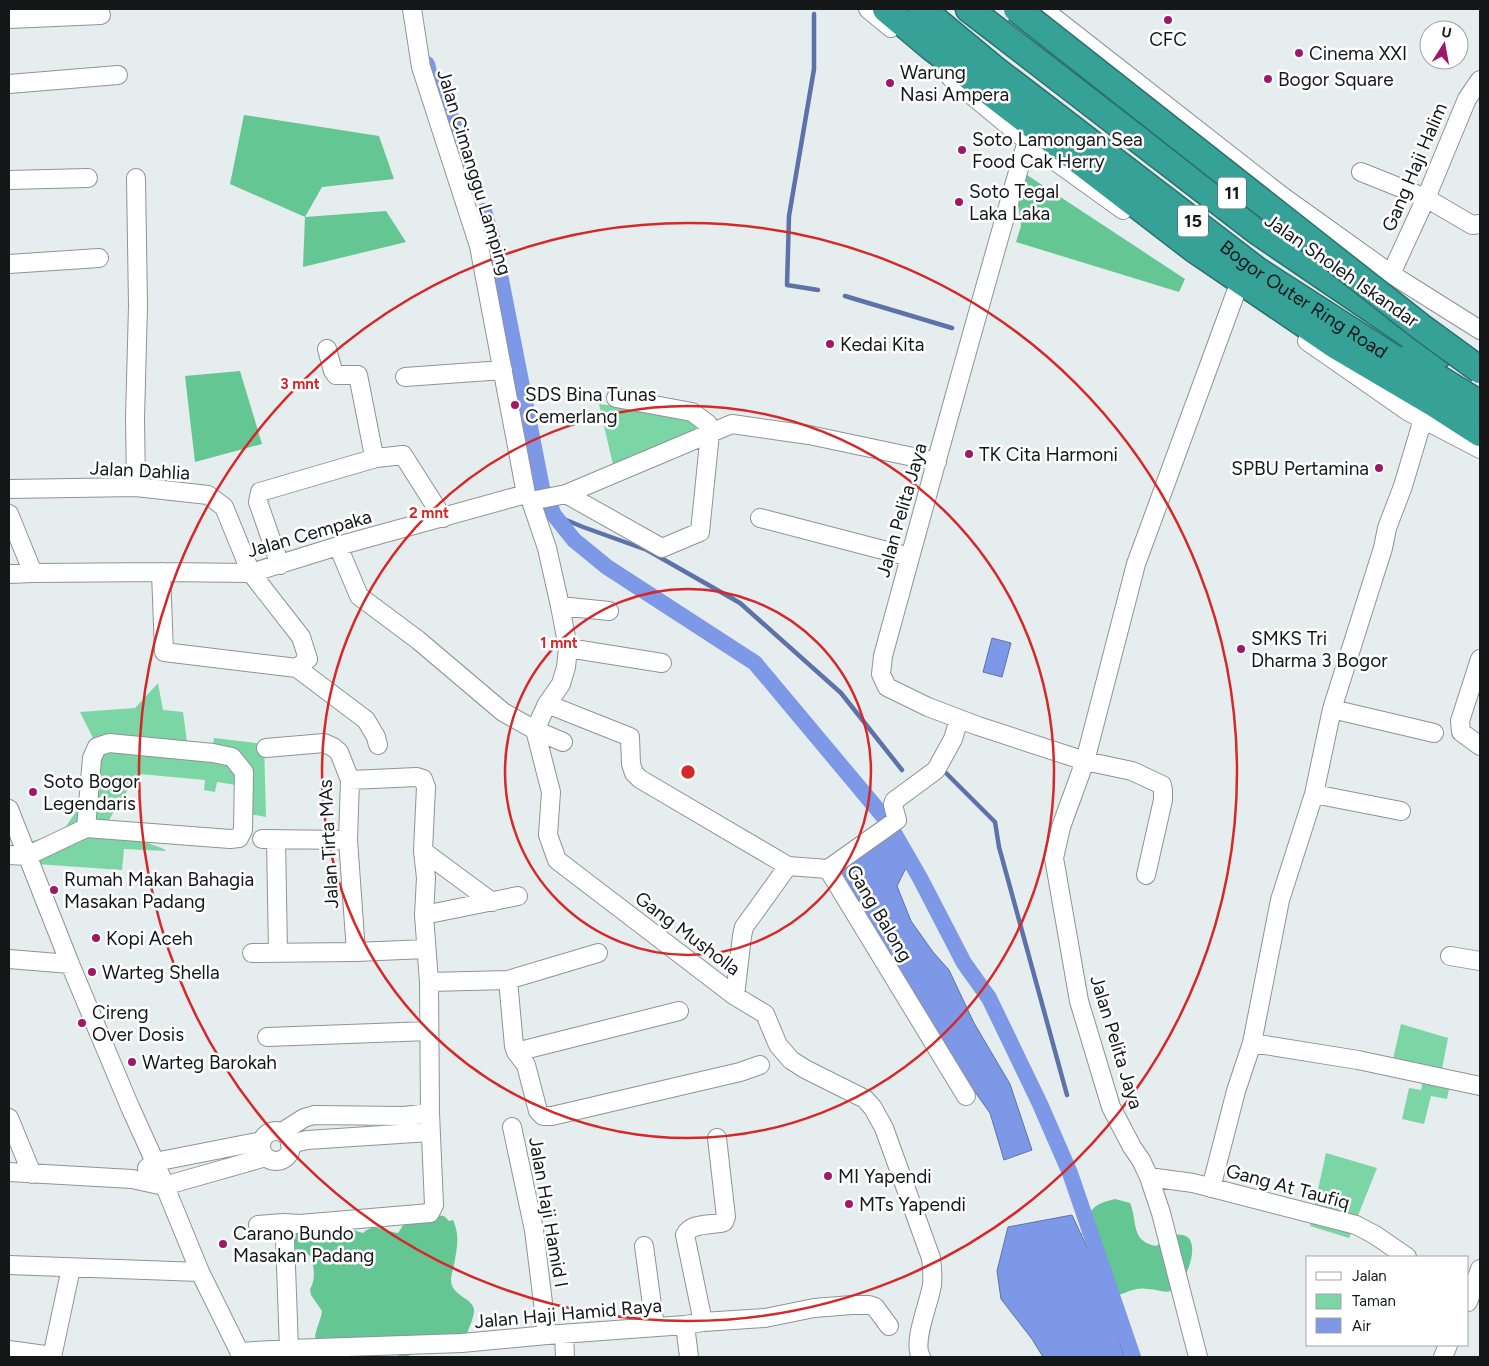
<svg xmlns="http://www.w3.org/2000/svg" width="1489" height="1366" viewBox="0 0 1489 1366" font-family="Figtree,sans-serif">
<rect width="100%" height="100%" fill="#e6edef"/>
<path fill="#7cd5a5" d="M599 404 695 417 698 428 613 465Z
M158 683 163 710 183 712 187 742 213 744 214 738 264 744 266 817 238 812 242 786 217 782 215 792 204 790 205 780 139 774 119 803 105 827 164 849 166 851 124 849 122 870 36 864 28 842 61 834 91 789 96 744 80 712 135 708Z
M1401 1024 1448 1038 1442 1069 1393 1059Z
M1423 1078 1450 1084 1447 1099 1431 1096 1424 1124 1402 1119 1409 1088 1421 1090Z
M1326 1153 1377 1168 1349 1238 1310 1226Z"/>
<path fill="#63c693" d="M244 115 379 136 394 179 322 187 305 217 386 211 406 242 303 267 305 217 230 184Z
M1024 173 1185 279 1179 292 1016 242 1021 226 1017 195Z
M240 371 262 444 195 462 185 376Z
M1115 1199 1130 1203C1138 1222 1130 1241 1156 1246 1162 1242 1170 1236 1176 1235 1205 1230 1189 1279 1175 1289 1167 1295 1157 1289 1149 1289 1136 1287 1130 1291 1119 1295 1114 1296 1108 1296 1103 1298L1091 1269 1095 1263 1097 1250 1093 1245 1087 1234 1081 1235C1090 1211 1089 1205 1115 1199Z
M435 1215 444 1216 449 1221 453 1220C460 1235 457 1248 454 1265 453 1270 451 1275 451 1280 451 1297 476 1298 474 1312 473 1320 469 1327 467 1334L428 1347 408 1356 401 1357 389 1351 355 1339 348 1338 321 1341 315 1337C316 1328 321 1320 322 1311L311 1295 310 1289C316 1279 314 1268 311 1257L305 1252 290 1254 284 1239 295 1228 318 1229 324 1235H332L335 1229 349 1227 356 1231 363 1233C374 1222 384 1231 398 1233L406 1221Z"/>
<path fill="#7c98e7" stroke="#5d72a9" d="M992 638 1011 643 1002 677 983 672Z
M885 832 906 868 897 886 911 921 933 952 949 970 974 1023 1010 1084 1032 1150 1004 1160 990 1113 943 1047 831 869Z
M1072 1215 1106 1288 1124 1357H1043L1032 1339 1001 1299 997 1271 1008 1227Z"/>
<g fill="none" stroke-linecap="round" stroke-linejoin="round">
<path stroke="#5d72a9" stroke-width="4.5" d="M814 14V69L789 216 787 285 818 290
M845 296 952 328
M554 515 583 527 647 550 740 603 841 693 902 770
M941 768 995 822 999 847 1067 1095"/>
<path stroke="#7c98e7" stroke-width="16" d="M427 64 429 72 447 105 475 188
M484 211 494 244 542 488 554 515 574 540 607 567 755 663 883 816
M890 826 920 878 964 963 989 998 1040 1104 1070 1173 1133 1357"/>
<g stroke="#8e9496" stroke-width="20">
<path id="minor" d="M412 9 421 67 479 246 526 494 531 501 566 494 732 424 809 435 937 462
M868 9 891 28
M1043 9 1282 196 1391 274 1480 330
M9 19 101 15
M951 78 1027 141 1123 210
M9 84 118 75
M1027 141C977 312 930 484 883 656L881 674 887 687 928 707 978 726 1085 761 1132 771 1162 785 1163 790V800L1146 875
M1361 172 1426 198 1472 225 1480 224
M9 180 88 178
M9 264 99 258
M1391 274 1426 198 1467 99 1480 80
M1307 341 1409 412 1480 449
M327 349 333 371 336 375H358L373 451 376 458
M405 377 503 370
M136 487 135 418 138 306 136 178
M9 489 136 487 208 495 224 507 251 573 301 637 308 659 297 668 164 652 161 572
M566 494 662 548 700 532 710 433 708 424 692 412 616 398
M531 501 547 548 560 606 568 648 566 667 561 684 547 704 535 730 551 792 548 835 557 860 735 996 765 1014 778 1045 791 1060 805 1069 865 1099 873 1108 884 1128 931 1258C932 1267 933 1275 932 1285 929 1304 912 1342 921 1357
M9 514 33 573
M760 518 910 557
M338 546 359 596 418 640 503 712 535 730 563 742
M280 565 258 502 260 492 376 458 403 455 443 518
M9 574 33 573 161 572 251 573 338 546 526 494
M560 606 609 611
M568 648 662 663
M1480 659 1460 721 1461 732 1480 746
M297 668 366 720 376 737 378 745
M547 704 630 737 631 764 634 773 640 779 788 866 828 869 966 1096
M1332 709 1434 733
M266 748 324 743 333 747 339 752 350 780 348 840 356 952
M1314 794 1401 811
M9 809 70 964 130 1107 155 1162 200 1272 242 1357
M262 839 348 840
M276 839 278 952
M423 851 492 902
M9 855 27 856 86 828 230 839 239 838 243 830 244 772 232 757 213 753 109 743 97 747 92 758 86 828
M828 869 897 820 893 805 894 801 936 770 953 739 959 719
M424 915 518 896
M252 953 356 952 426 949
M1450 956 1480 961
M9 959 70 964
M508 980 514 1046 516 1052 526 1065 538 1111 543 1116H552L740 1072 760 1065
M429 982 508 980 598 953
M735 996 742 936 744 927 788 866
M267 1037 429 1031
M1252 1043 1358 1060 1480 1086
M516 1052 679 1011
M9 1118 32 1174
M512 1127 534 1230 547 1335
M261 1146a15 15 0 1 1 30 0a15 15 0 1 1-30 0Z
M282 1132 304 1118 314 1115 404 1116 430 1113
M290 1144 307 1140 430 1132
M147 1168 155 1162 262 1141
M9 1172 132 1179 164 1186 266 1157
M1149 1177 1193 1183 1356 1225 1375 1235 1407 1257
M1211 1188 1236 1091 1252 1043 1280 900 1314 794 1332 709 1383 548 1387 528 1403 486 1423 419
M258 1225 283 1223
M644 1246 655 1327
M9 1265 200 1272
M1468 1302 1480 1269
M703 1322 685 1235C690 1223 710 1225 721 1223L724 1222 726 1217 717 1138
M685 1325 689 1357
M564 1334 565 1357
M289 1349 285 1239 283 1223 300 1224 430 1213 434 1205 430 1113 429 982 424 915 426 878 423 851 426 787 423 779 417 777 350 780
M9 1350 52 1356
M239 1352 289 1349 462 1343 547 1335 685 1325 703 1322 765 1318 814 1308 852 1305H869L875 1307 889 1326
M52 1357 71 1268
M1198 1357 1161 1213 1149 1177 1141 1160 1132 1147 1111 1107 1079 1001 1054 858 1061 827 1085 761 1136 564 1236 292
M1443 1357 1448 1345"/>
</g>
<g stroke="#2a716b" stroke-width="29">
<g id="highway">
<path d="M886 9 931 47 1194 249 1335 345 1435 404 1480 433"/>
<path id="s1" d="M922 9 993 68 1258 271 1418 374"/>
<path d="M969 9 1257 231 1439 355"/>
<path d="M1407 359 1480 404"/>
</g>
</g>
<use href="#minor" stroke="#fff" stroke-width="18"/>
<use href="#highway" stroke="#36a197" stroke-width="26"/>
<g stroke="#2a716b" stroke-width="29" stroke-linecap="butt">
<path id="highway-bridge" d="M1017 9 1421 327 1480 370"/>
</g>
<use href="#highway-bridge" stroke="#36a197" stroke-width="26"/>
</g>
<g fill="none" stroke="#d62828" stroke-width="2.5">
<circle cx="688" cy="772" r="183"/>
<circle cx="688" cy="772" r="366"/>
<circle cx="688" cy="772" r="549"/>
</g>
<g fill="#9e1868" stroke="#fff" stroke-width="2">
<circle cx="1168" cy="20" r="5"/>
<circle cx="1299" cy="53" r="5"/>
<circle cx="1268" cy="79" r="5"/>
<circle cx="890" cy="83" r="5"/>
<circle cx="962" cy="150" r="5"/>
<circle cx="959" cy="202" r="5"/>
<circle cx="830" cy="344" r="5"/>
<circle cx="515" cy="405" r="5"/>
<circle cx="969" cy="454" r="5"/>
<circle cx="1379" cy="468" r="5"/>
<circle cx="1241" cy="649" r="5"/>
<circle cx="33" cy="792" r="5"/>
<circle cx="54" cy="890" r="5"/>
<circle cx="96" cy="938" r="5"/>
<circle cx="92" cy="972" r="5"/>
<circle cx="82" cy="1023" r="5"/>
<circle cx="132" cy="1062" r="5"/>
<circle cx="828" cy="1176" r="5"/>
<circle cx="849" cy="1204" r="5"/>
<circle cx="223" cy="1244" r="5"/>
</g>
<g text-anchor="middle" stroke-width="5" stroke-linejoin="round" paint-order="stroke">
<g fill="#fff" stroke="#5b5d5e" stroke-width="1">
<rect x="1218" y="177.5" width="28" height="31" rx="4"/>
<rect x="1178" y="205.5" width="30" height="31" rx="4"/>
</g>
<g font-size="18" font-weight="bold" fill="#151819">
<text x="1232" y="199">11</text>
<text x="1193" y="227">15</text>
</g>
<g font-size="19" fill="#151819" stroke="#fff" text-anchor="start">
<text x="1168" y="46" text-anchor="middle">CFC</text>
<text x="1309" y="60">Cinema XXI</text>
<text x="900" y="79">Warung<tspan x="900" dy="22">Nasi Ampera</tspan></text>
<text x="1278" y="86">Bogor Square</text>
<text x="972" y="146">Soto Lamongan Sea<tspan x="972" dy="22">Food Cak Herry</tspan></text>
<text x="969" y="198">Soto Tegal<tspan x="969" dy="22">Laka Laka</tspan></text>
<text x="840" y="351">Kedai Kita</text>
<text x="525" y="401">SDS Bina Tunas<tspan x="525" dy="22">Cemerlang</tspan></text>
<text x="979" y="461">TK Cita Harmoni</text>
<text x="1369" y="475" text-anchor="end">SPBU Pertamina</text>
<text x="1251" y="645">SMKS Tri<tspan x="1251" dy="22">Dharma 3 Bogor</tspan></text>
<text x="43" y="788">Soto Bogor<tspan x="43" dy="22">Legendaris</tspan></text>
<text x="64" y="886">Rumah Makan Bahagia<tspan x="64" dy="22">Masakan Padang</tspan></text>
<text x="106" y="945">Kopi Aceh</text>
<text x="102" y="979">Warteg Shella</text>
<text x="92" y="1019">Cireng<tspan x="92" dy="22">Over Dosis</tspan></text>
<text x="142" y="1069">Warteg Barokah</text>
<text x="838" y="1183">MI Yapendi</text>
<text x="859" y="1211">MTs Yapendi</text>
<text x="233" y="1240">Carano Bundo<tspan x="233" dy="22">Masakan Padang</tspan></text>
</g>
<g font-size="19" fill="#151819" stroke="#fff">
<text transform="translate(1414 167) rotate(-67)" y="7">Gang Haji Halim</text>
<text transform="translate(475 172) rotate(73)" y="7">Jalan Cimanggu Lamping</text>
<text transform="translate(1342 270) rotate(35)" y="7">Jalan Sholeh Iskandar</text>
<text dy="7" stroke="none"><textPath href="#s1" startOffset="480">Bogor Outer Ring Road</textPath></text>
<text transform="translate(140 470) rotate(3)" y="7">Jalan Dahlia</text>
<text transform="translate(901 510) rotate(-74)" y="7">Jalan Pelita Jaya</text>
<text transform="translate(309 533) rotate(-16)" y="7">Jalan Cempaka</text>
<text transform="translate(328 844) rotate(-93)" y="7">Jalan Tirta MAs</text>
<text transform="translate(880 913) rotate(59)" y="7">Gang Balong</text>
<text transform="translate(688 933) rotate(37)" y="7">Gang Musholla</text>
<text transform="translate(1117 1042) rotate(73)" y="7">Jalan Pelita Jaya</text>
<text transform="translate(1288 1186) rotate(15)" y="7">Gang At Taufiq</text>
<text transform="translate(549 1212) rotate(80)" y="7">Jalan Haji Hamid I</text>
<text transform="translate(568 1313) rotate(-5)" y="7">Jalan Haji Hamid Raya</text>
</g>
</g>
<circle cx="688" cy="772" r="8" fill="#d62828" stroke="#fff" stroke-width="2.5"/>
<g font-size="15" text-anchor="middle" font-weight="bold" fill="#d62828" stroke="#fff" stroke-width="5" stroke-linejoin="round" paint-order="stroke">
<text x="300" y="389">3 mnt</text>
<text x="429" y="518">2 mnt</text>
<text x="559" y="648">1 mnt</text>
</g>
<rect width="1489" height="1366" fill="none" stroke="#151819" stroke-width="20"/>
<rect x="1306" y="1256" width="162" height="90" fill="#ffffff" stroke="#a1a3a3"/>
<rect x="1316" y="1272" width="25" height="8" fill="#ffffff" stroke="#a1a3a3"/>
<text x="1352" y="1281" font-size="15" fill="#151819">Jalan</text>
<rect x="1316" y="1294" width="25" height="15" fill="#7cd5a5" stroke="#a1a3a3"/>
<text x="1352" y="1306" font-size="15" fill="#151819">Taman</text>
<rect x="1316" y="1318" width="25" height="15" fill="#7c98e7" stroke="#a1a3a3"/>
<text x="1352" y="1331" font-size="15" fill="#151819">Air</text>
<g transform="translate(1444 45) rotate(11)"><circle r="24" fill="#ffffff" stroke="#a1a3a3"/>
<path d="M0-4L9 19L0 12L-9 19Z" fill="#9e1868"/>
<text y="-8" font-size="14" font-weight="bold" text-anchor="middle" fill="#151819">U</text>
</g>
</svg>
